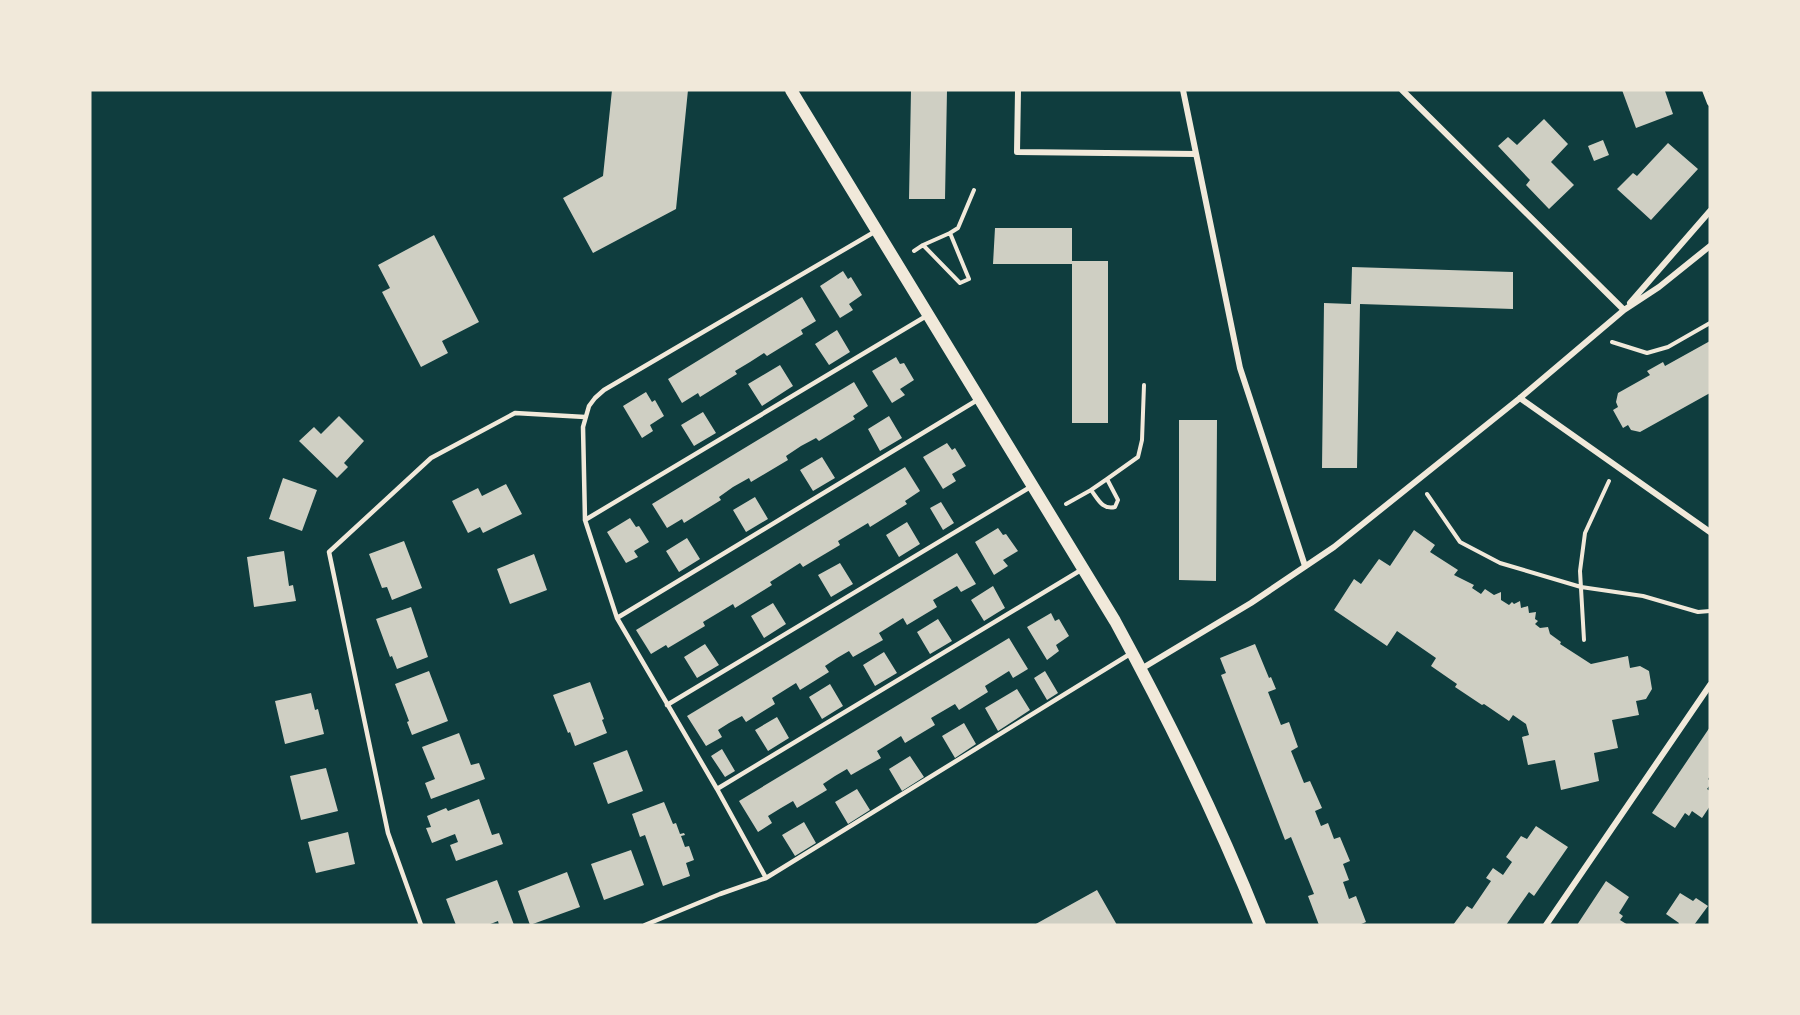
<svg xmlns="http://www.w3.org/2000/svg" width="1800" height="1015" viewBox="0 0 1800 1015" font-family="Helvetica,sans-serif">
<rect width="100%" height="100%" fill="#0f3d3e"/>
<path fill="#cfcfc3" d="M612 90H688L676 209 593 253 563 198 603 176Z
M911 90H947L945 199H909Z
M1622 90 1665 91 1673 114 1636 128Z
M1544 119 1568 144 1551 162 1574 185 1549 209 1526 185 1530 180 1498 146 1508 137 1517 145Z
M1603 140 1609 155 1594 161 1588 146Z
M1668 143 1698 169 1651 220 1617 189 1633 173 1637 176Z
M995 228H1072V261H1108V423H1072V264H993Z
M434 235 479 322 442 341 448 353 421 367 382 292 390 288 378 265Z
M1352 267 1513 272V309L1360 304 1357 468H1322L1324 303 1351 304Z
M843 271 848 279 851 277 862 295 849 304 853 310 840 318 820 286Z
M802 297 816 321 801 330 803 334 767 356 764 353 750 362 735 371 737 374 700 397 698 393 682 403 668 379Z
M837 330 850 352 829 365 815 344Z
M1710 341V393L1640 432 1631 430 1628 425 1623 428 1613 410 1618 407 1616 402 1618 393 1650 375 1647 371 1663 362 1665 366Z
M896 357 900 364 904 363 914 380 900 389 905 395 892 403 872 371Z
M780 365 793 386 762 406 748 384Z
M854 382 868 406 853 416 855 419 819 441 816 438 801 446 786 456 788 460 751 482 749 478 733 487 719 497 721 500 684 523 682 519 667 528 652 504Z
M646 392 652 402 655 400 664 416 650 425 653 431 642 438 623 406Z
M703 412 716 433 694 446 681 425Z
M339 416 364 441 344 463 348 467 337 478 299 441 314 427 321 434Z
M889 416 902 438 880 451 868 429Z
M1179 420H1217L1216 581 1179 580Z
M947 443 952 450 955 448 966 466 952 474 956 481 943 489 923 457Z
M822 457 835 478 813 491 800 470Z
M905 467 920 491 905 501 907 504 870 527 868 523 838 541 840 545 803 567 800 563 770 582 772 585 735 608 733 604 703 622 705 626 668 648 666 645 651 654 636 630Z
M283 478 317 490 302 531 269 519Z
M506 484 522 514 483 533 480 527 468 533 452 501 478 488 482 496Z
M755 497 768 519 746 532 733 510Z
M941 502 954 523 943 530 930 508Z
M630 518 636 527 639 526 649 542 634 551 638 557 626 563 607 532Z
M907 522 920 544 899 557 886 535Z
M998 528 1003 535 1006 534 1018 551 1003 560 1008 566 994 575 975 542Z
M1414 530 1435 545 1430 552 1458 570 1454 575 1474 585 1472 588 1481 594 1485 589 1494 595 1501 592V600L1509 605 1512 602 1514 604 1520 601 1521 608 1528 606 1529 613 1536 612 1535 619 1538 621 1535 624 1540 628 1548 627 1550 634 1561 642 1560 644 1591 664 1628 656 1630 668 1640 666 1649 671 1652 689 1646 699 1636 701 1639 715 1612 720 1618 748 1594 753 1599 781 1561 790 1555 760 1528 765 1522 737 1529 735 1526 724 1513 715 1509 721 1484 704 1482 705 1455 687 1457 684 1431 666 1436 658 1397 631 1387 646 1334 610 1354 579 1361 584 1379 559 1390 566Z
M687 538 700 559 679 572 666 551Z
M404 541 422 588 392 600 387 587 382 588 369 554Z
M284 551 289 586 293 585 296 601 254 607 247 557Z
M957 553 976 584 961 592 957 586 933 600 937 607 907 625 903 618 879 633 883 640 853 657 849 651 837 658 825 666 829 672 800 690 796 683 772 698 775 704 746 722 742 716 729 723 718 730 722 737 706 746 687 716Z
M534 554 547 590 510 604 497 569Z
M840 563 853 584 831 597 818 575Z
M993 586 1005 608 984 621 971 600Z
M773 603 786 624 764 638 751 616Z
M411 607 428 657 397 669 392 656 390 657 376 619Z
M1051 613 1055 621 1059 619 1069 636 1056 645 1059 651 1047 660 1027 627Z
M938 619 952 641 930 654 917 632Z
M1009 638 1028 669 1013 678 1009 671 985 686 988 692 959 710 955 704 931 718 935 725 905 743 901 736 877 751 881 758 851 775 847 769 835 776 823 784 827 790 797 808 793 801 781 808 768 816 772 823 758 832 739 801Z
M705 644 719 665 697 678 684 657Z
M1255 644 1269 678 1271 677 1276 689 1268 692 1281 725 1289 722 1298 747 1291 751 1304 783 1310 781 1322 808 1315 811 1321 826 1328 823 1334 839 1340 837 1350 861 1343 864 1349 880 1343 882 1349 899 1356 896 1366 922 1359 925H1319L1308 896 1314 894 1291 837 1285 840 1221 675 1226 673 1220 658Z
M884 652 897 673 875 686 863 665Z
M429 671 448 721 412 735 407 722 409 721 395 684Z
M1045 671 1058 693 1047 700 1034 678Z
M590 682 604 719 602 720 607 733 575 746 570 732 568 733 553 695Z
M830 684 843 706 822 719 809 697Z
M1017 689 1030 710 998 731 985 708Z
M311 693 315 710 318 709 324 734 285 744 275 701Z
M777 717 789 738 768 751 755 730Z
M964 723 976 744 955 758 942 736Z
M1710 727V776L1708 779 1710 781V785L1707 789 1710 791V806L1702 818 1692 811 1689 816 1685 813 1675 828 1652 813Z
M459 733 471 765 479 763 485 779 431 799 425 783 435 779 422 747Z
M722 749 735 771 725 777 711 756Z
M627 750 643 791 608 804 593 763Z
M910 756 924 777 902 791 889 769Z
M326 768 338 811 301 820 290 776Z
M857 789 870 810 848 824 835 802Z
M479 799 492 835 499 833 503 844 456 861 450 845 458 842 455 834 432 843 426 828 431 827 427 816 446 808 448 811Z
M664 802 673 824 676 823 680 834 684 833 685 835 681 836 685 847 689 846 694 860 686 863 690 876 663 886 645 835 640 837 632 814Z
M804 822 816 843 795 856 782 835Z
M1536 826 1568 847 1534 896 1529 892 1506 925H1453L1467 906 1472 909 1491 881 1486 878 1493 868 1503 875 1512 862 1506 857 1521 836 1527 839Z
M348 832 355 864 316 873 308 842Z
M631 850 644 885 604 900 591 864Z
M567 872 580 907 530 925 518 891Z
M497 880 514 925H499L498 921 488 925H456L446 899Z
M1606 881 1629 897 1619 913 1623 916 1620 920 1628 925H1577Z
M1097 890 1117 925H1034Z
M1680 893 1693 901 1696 898 1708 906 1694 925H1678L1679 923 1666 914Z"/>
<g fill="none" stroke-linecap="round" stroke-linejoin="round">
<path stroke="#f1e9da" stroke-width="4" d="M923 245 950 233
M914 251 923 245 960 283 969 279 950 233 958 228 974 190
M1612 342 1647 353 1668 347 1710 323
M1091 490 1107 479
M1427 494 1460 542 1500 563 1581 587 1643 596 1698 612 1710 611
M1066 504 1091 490C1098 499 1102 510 1115 507L1118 500 1107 479 1138 457 1142 440 1144 385
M1584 640 1580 571 1585 533 1609 481"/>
<path stroke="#f1e9da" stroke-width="4.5" d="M585 520 928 315
M617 618 979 399
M667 705 1032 486
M717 789 1081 570
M766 878 717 789 617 618 585 520 583 427 589 406 595 398 604 390 876 231
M421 925 388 833 329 552 431 458 515 413 585 417
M645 925 720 894 766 878 1130 654"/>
<path stroke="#f1e9da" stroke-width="6" d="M1018 90 1017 152 1196 154
M1183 90 1240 368 1305 566
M1402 90 1624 310
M1705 90 1710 103
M1630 303 1710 211
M1520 398 1710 532
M1141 669 1251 603 1334 547 1520 398 1624 310 1659 287 1710 246
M1546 925 1710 685"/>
<path stroke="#f1e9da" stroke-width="12" d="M791 90 1115 621C1169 720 1218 820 1260 925"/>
</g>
<rect width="1800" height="1015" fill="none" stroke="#f1e9da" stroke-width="183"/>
</svg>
